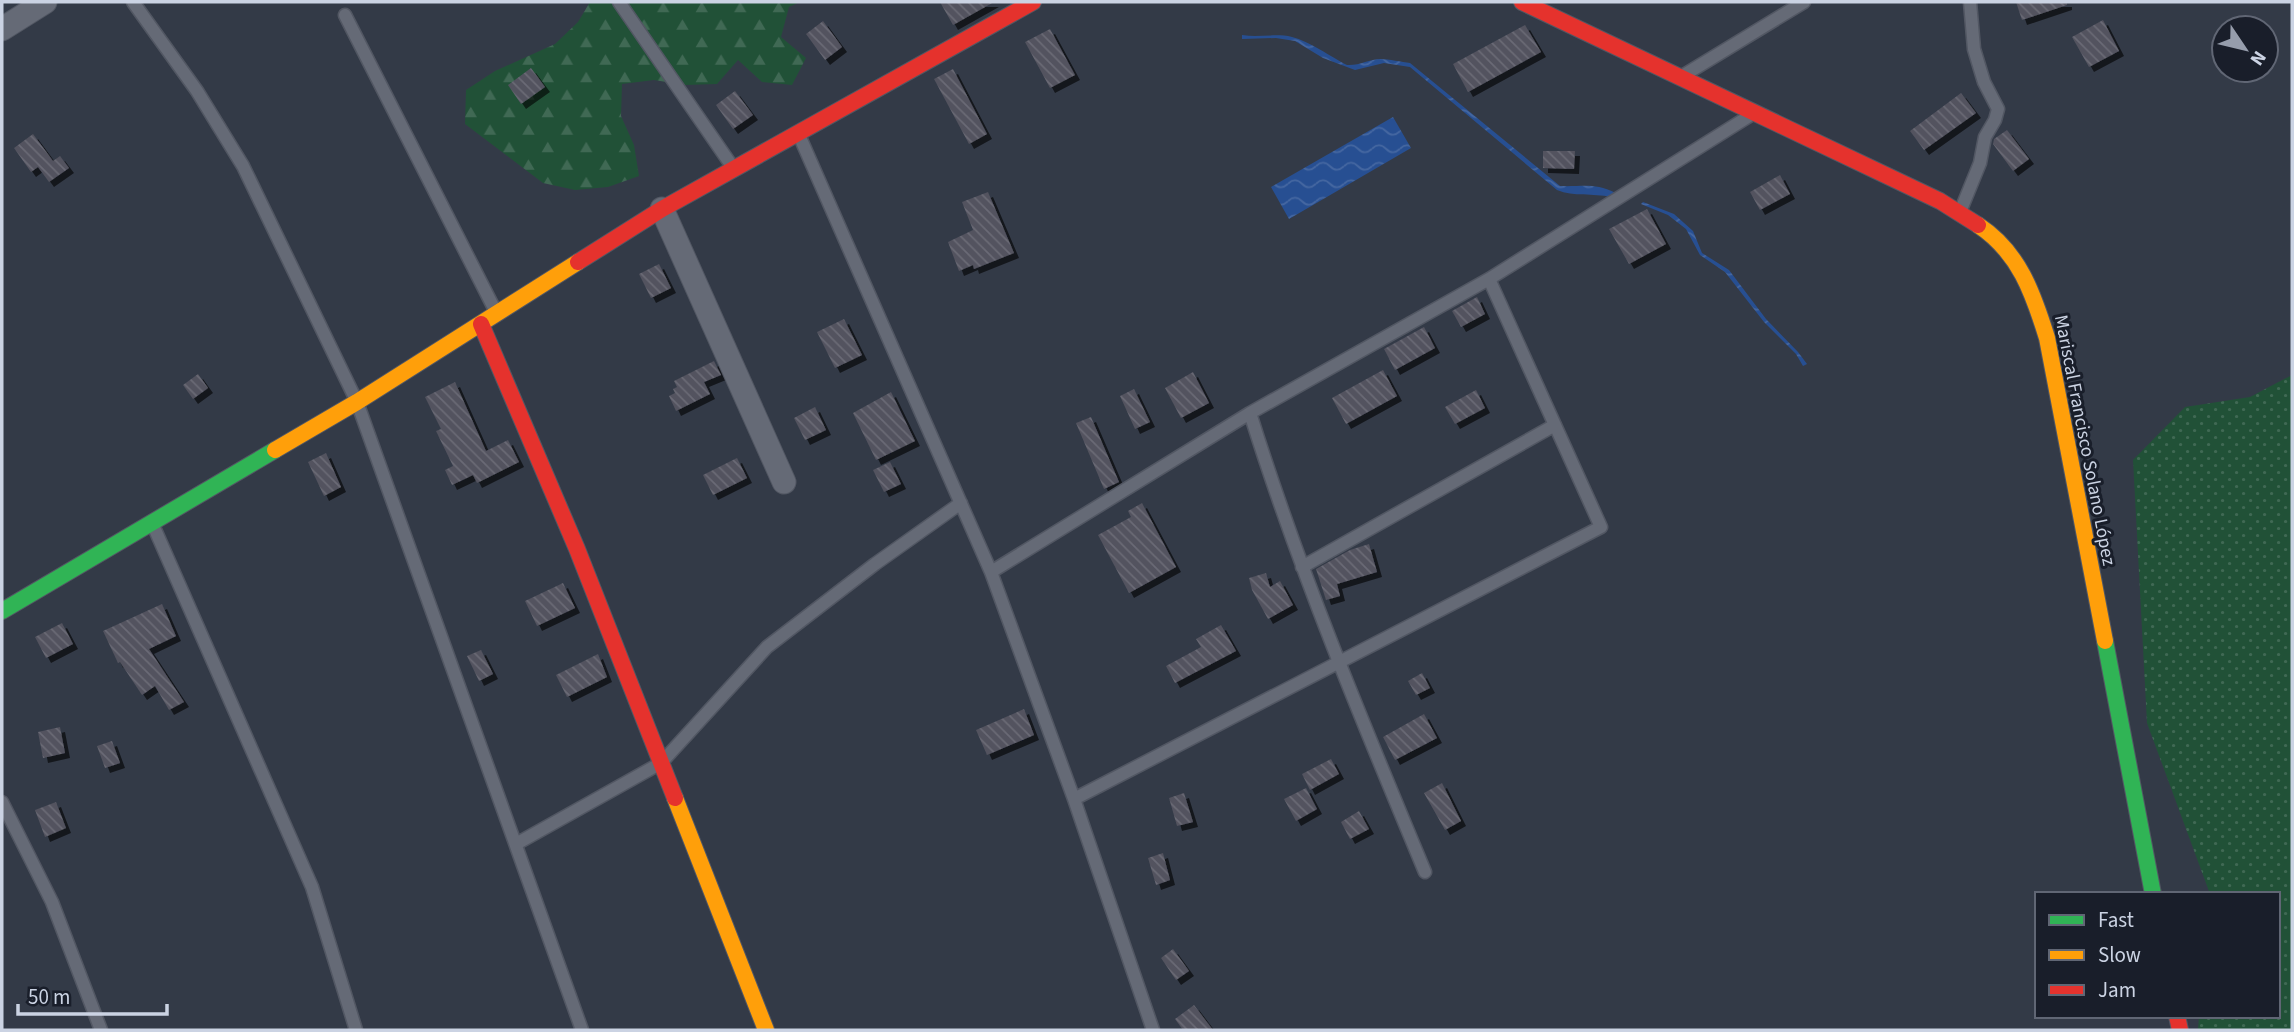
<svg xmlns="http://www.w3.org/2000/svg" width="2294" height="1032" viewBox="0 0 2294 1032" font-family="'Source Sans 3',sans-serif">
<defs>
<pattern id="grass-dots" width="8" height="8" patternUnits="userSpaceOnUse" patternTransform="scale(1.75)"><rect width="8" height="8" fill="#215137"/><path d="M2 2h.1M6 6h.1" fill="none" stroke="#406954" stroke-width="1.8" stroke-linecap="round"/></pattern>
<pattern id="forest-firs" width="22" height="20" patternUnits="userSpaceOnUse" patternTransform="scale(1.75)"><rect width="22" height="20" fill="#215137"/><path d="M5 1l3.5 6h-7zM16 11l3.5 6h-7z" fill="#406954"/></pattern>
<pattern id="water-waves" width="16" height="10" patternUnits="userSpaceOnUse" patternTransform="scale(1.75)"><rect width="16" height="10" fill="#274f92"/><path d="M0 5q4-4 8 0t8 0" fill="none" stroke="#4567a1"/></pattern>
<pattern id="building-back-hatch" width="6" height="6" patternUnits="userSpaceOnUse" patternTransform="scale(1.75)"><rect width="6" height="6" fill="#52525e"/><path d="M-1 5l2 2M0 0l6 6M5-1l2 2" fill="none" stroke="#6a6a75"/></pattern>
<filter id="shadow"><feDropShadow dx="5" dy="5" stdDeviation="0" flood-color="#0009"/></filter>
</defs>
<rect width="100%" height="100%" fill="#333a47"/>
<path fill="url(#grass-dots)" d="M2292 375V1030H2198L2199 1016H2278V894H2210L2147 723 2133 460 2185 407 2250 397Z"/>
<path fill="url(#forest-firs)" d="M590 2H800L789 7 781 37 806 58 792 85 762 82 738 60 717 84 685 85 654 80 622 84 621 116 634 145 639 176 608 187 575 190 543 183 465 124 466 90 495 71 555 44 578 22Z"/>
<path fill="url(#water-waves)" d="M1242 35C1259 38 1275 33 1292 37 1309 41 1331 57 1347 65 1359 66 1369 59 1381 59 1388 59 1402 62 1410 63L1560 186C1583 187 1593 182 1616 193L1611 197C1593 193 1574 197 1557 190L1410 67 1384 63 1355 70 1323 58 1295 41 1276 38 1242 39Z
M1393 117 1411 148 1289 219 1271 187Z
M1643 202 1674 214 1693 231 1702 253 1729 270 1766 319 1798 352 1807 364 1803 366 1796 354 1764 322 1725 272 1700 255 1686 229 1668 215 1641 204Z"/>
<path fill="url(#building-back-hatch)" filter="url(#shadow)" d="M940 2H994L953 25Z
M2016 2H2067V5L2022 20Z
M2103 20 2119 51 2089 67 2072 37Z
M823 21 842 47 825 60 806 34Z
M1525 25 1541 52 1468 92 1453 64Z
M1050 29 1075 75 1050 88 1025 42Z
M531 68 545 87 521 104 508 85Z
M953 69 987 134 969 144 934 79Z
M735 91 753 115 733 129 716 105Z
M1961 93 1976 113 1924 150 1910 131Z
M2007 130 2029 159 2013 171 1993 144 1994 139Z
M33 134 53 161 60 156 69 168 49 182 38 167 31 172 14 148Z
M1543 151H1575L1574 169 1543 168Z
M1780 175 1790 194 1760 210 1750 192Z
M988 192 1014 253 974 269 973 265 959 271 948 242 973 230 962 202Z
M1647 209 1666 244 1629 264 1609 229Z
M659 264 671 288 651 298 639 274Z
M1477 297 1485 314 1461 327 1452 311Z
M844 319 862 355 835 368 817 332Z
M1424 327 1435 348 1395 370 1384 349Z
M714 361 721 375 704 382 710 394 676 411 669 396 675 393 673 389 677 387 674 381Z
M1383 370 1397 396 1346 424 1332 398Z
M1193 372 1209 403 1181 418 1165 388Z
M198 374 208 388 193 399 183 385Z
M455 382 486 451 508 440 519 462 477 483 473 475 452 485 445 470 453 466 436 431 441 429 425 397Z
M1134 389 1150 422 1135 429 1120 396Z
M1476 390 1485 408 1455 424 1445 407Z
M891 392 915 441 876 460 853 413Z
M815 407 826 430 805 440 794 418Z
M1091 417 1119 482 1104 489 1076 423Z
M326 453 341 487 324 496 308 462Z
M737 458 747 478 713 495 703 475Z
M890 462 901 484 884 492 873 470Z
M1142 503 1176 567 1129 593 1098 535 1131 517 1128 511Z
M1369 544 1377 572 1337 584 1340 596 1326 600 1316 569 1350 550Z
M1266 573 1270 587 1280 581 1293 605 1268 619 1252 590 1249 578Z
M563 583 575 608 537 626 525 601Z
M162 604 176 636 149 649 184 702 169 710 155 686 142 695 120 662 118 663 103 631Z
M62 623 73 644 46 658 35 637Z
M1221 625 1236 651 1175 683 1166 666 1201 647 1196 639Z
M481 650 493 674 479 681 467 656Z
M598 654 607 677 567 697 556 675Z
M1422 673 1430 688 1416 695 1408 681Z
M1024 709 1034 735 987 755 976 730Z
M1424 714 1437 738 1395 760 1383 737Z
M60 727 65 753 43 758 38 732Z
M112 741 120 763 105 768 97 746Z
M1331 759 1339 774 1310 790 1302 774Z
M1442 783 1461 821 1445 830 1424 793Z
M1306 788 1317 809 1296 821 1284 799Z
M1184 793 1193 822 1177 826 1169 798Z
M56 802 66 828 45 837 35 810Z
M1359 811 1369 829 1350 839 1341 822Z
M1163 853 1170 880 1156 885 1148 858Z
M1173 949 1189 971 1176 980 1161 958Z
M1194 1005 1213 1030H1183L1175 1019Z"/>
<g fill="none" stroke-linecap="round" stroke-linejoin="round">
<g stroke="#525763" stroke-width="15">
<path id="lane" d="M133 2 197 91 243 166 357 402 582 1030
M619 2 734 169
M345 15 497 314
M1684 75 1804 2
M799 135 991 572 1074 799 1153 1030
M1960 212 1980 163 1985 137 1995 120 1998 109 1984 82 1974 49 1970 2
M1250 413C1299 570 1362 721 1425 872
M153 525 312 887 356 1030
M1302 567 1555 425
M991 572 1250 413 1489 279 1751 115
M1074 799 1601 527 1489 279
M2 802 52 902 101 1030
M516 844 661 763 767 647 875 564 961 503"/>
</g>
<g stroke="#525763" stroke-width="25">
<path id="street" d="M2 29 45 2
M662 209 784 482"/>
</g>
<g stroke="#525763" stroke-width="18">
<path id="fast" d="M2 611 275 450
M2105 641 2153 894"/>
</g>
<g stroke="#525763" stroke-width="18">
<path id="slow" d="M1978 225C2019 252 2033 293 2047 338L2105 641
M275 450 357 402 578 262
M675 798 766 1030"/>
</g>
<g stroke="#525763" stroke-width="18">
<path id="jam" d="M1522 2 1940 201 1978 225
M578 262 662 209 1033 2
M481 324 577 549 675 798
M2177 1016 2180 1030"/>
</g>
<use href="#lane" stroke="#656a76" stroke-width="12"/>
<use href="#street" stroke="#656a76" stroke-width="23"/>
<use href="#fast" stroke="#30b455" stroke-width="16"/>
<use href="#slow" stroke="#ff9f0a" stroke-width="16"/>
<use href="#jam" stroke="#e5322d" stroke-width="16"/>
</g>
<g text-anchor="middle" stroke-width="6" stroke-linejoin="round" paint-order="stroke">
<g font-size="19" fill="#cbd3e3" stroke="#191e2a">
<text transform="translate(2086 440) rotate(79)" y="7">Mariscal Francisco Solano López</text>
</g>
</g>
<rect width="2294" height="1032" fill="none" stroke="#cbd3e3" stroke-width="7"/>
<rect x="2035" y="892" width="245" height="126" fill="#191e2a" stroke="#606674" stroke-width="2"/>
<rect x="2049" y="915" width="35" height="10" fill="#30b455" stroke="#606674" stroke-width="2"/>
<text x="2098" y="927" font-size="21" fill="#cbd3e3">Fast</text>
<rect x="2049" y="950" width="35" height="10" fill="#ff9f0a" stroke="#606674" stroke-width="2"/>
<text x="2098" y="962" font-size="21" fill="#cbd3e3">Slow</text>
<rect x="2049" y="985" width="35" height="10" fill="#e5322d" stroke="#606674" stroke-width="2"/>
<text x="2098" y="997" font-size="21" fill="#cbd3e3">Jam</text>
<g transform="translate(2245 49) rotate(125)"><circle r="33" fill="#191e2a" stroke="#606674" stroke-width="2"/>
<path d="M0-5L12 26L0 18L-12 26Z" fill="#969dac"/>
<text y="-10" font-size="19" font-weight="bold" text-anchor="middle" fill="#cbd3e3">N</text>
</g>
<path d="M18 1004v10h149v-10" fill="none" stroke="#cbd3e3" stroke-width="3.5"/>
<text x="28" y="1004" font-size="21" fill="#cbd3e3" stroke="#191e2a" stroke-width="5" paint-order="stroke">50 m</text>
</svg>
